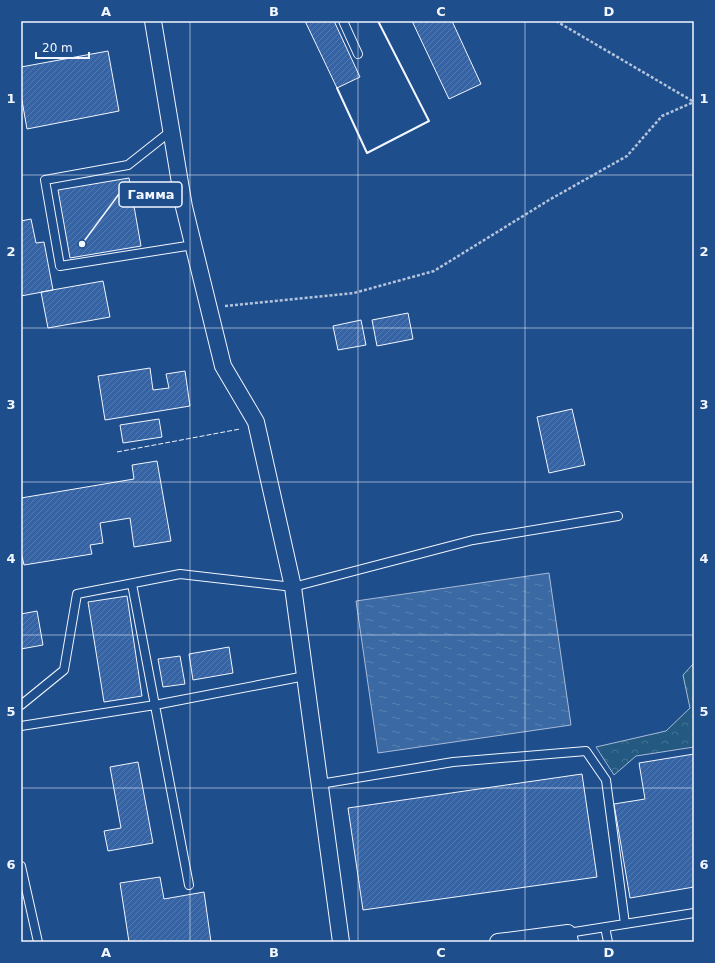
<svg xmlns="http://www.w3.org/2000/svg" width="715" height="963" viewBox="0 0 715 963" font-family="'DejaVu Sans',sans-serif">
<defs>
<pattern id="forest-crowns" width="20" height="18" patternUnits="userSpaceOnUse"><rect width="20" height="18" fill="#245a82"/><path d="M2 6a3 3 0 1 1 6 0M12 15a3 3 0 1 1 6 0" fill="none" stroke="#447295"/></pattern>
<pattern id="water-ripples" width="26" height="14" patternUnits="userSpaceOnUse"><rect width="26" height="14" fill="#3b69a3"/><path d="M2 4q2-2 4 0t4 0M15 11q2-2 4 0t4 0" fill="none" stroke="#587fb1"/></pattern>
<pattern id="building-hatch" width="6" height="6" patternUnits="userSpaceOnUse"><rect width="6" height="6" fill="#3563a3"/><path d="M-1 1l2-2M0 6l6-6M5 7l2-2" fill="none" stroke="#537ab1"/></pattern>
</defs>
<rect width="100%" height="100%" fill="#1f4e8c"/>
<path fill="url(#forest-crowns)" stroke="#a8bbd7" d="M694 663V747L636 756 614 775 596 747 666 731 690 708 683 675Z"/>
<path fill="url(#water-ripples)" stroke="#a8bbd7" d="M549 573 571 725 378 753 356 601Z"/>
<path fill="url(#building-hatch)" stroke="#f2f6ff" d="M305 21H334L360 77 337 88Z
M412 21H452L481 84 449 99Z
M108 51 119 111 27 129 21 95V67Z
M129 178 141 246 70 258 58 190Z
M31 219 36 243 44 242 53 290 21 296V221Z
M103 281 110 317 48 328 41 292Z
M408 313 413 339 377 346 372 320Z
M361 320 366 345 338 350 333 326Z
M150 368 153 390 169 388 166 374 185 371 190 406 105 420 98 376Z
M572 409 585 465 549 473 537 417Z
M159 419 162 437 123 443 120 425Z
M157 461 171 541 134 547 130 518 100 523 103 543 90 545 92 554 24 565 21 552V498L134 479 132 465Z
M127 596 142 696 104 702 88 602Z
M37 611 43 645 21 649V614Z
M229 647 233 673 193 680 189 654Z
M180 656 185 684 163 687 158 659Z
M694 754V887L630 898 614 804 645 799 639 763Z
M138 762 153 843 108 851 104 831 121 828 110 767Z
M582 774 597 877 363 910 348 808Z
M160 877 164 899 204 892 211 942H129L120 883Z"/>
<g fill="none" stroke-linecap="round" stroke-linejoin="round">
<g stroke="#f2f6ff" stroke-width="10">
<path id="service" d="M343 21 358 54
M171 131 128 165 45 180 60 266 193 245
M132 584 189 885
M21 705 64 670 77 594 180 574 293 587 473 540 618 516
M21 726 155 705 305 676
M320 784 453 762 586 751 606 780 625 924
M21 866 38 942
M605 927 608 942
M568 933 694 913"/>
</g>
<g stroke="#f2f6ff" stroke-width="18">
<path id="minor" d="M153 21 184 207 223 366 256 422 293 587 341 942
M498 942 568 933 570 942"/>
</g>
<path stroke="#b3c4dc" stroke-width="2.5" stroke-dasharray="3 2" stroke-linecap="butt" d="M556 21 694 102
M225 306 354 293 434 271 549 200 627 156 662 116 694 102"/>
<use href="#service" stroke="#1f4e8c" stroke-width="8"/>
<use href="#minor" stroke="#1f4e8c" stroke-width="16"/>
<path stroke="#f2f6ff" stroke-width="1" stroke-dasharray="5 2" stroke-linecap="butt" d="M117 452 240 429"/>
<path stroke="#f2f6ff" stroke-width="2" d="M337 88 367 153 429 121 378 21"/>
</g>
<path fill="none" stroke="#f2f6ff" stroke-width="1" stroke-opacity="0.55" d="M190 21V942M358 21V942M525 21V942M21 175H694M21 328H694M21 482H694M21 635H694M21 788H694"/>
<path fill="none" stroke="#f2f6ff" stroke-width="1.5" d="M82 244L119 194"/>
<circle fill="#f2f6ff" stroke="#1f4e8c" stroke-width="1.5" cx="82" cy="244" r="4"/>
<rect fill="#1f4e8c" stroke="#f2f6ff" stroke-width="1.5" x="119" y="182" width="63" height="25" rx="4"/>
<g font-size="13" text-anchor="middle" font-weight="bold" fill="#f2f6ff">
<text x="151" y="199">Гамма</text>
</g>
<rect width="715" height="963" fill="none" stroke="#1f4e8c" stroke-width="44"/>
<path d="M36 52v6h53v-6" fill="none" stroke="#f2f6ff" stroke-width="2"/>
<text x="42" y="52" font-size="12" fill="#f2f6ff" stroke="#1f4e8c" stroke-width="3" paint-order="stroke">20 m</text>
<rect x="22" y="22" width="671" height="919" fill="none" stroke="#f2f6ff" stroke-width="1.5"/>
<g font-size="13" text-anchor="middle" font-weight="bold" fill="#f2f6ff">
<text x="106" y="16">A</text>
<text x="274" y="16">B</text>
<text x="441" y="16">C</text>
<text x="609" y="16">D</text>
<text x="11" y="103">1</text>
<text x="704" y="103">1</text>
<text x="11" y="256">2</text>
<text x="704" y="256">2</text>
<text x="11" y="409">3</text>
<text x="704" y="409">3</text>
<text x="11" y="563">4</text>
<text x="704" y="563">4</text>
<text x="11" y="716">5</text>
<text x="704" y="716">5</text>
<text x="11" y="869">6</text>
<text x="704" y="869">6</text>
<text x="106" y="957">A</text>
<text x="274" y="957">B</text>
<text x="441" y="957">C</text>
<text x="609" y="957">D</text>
</g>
</svg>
